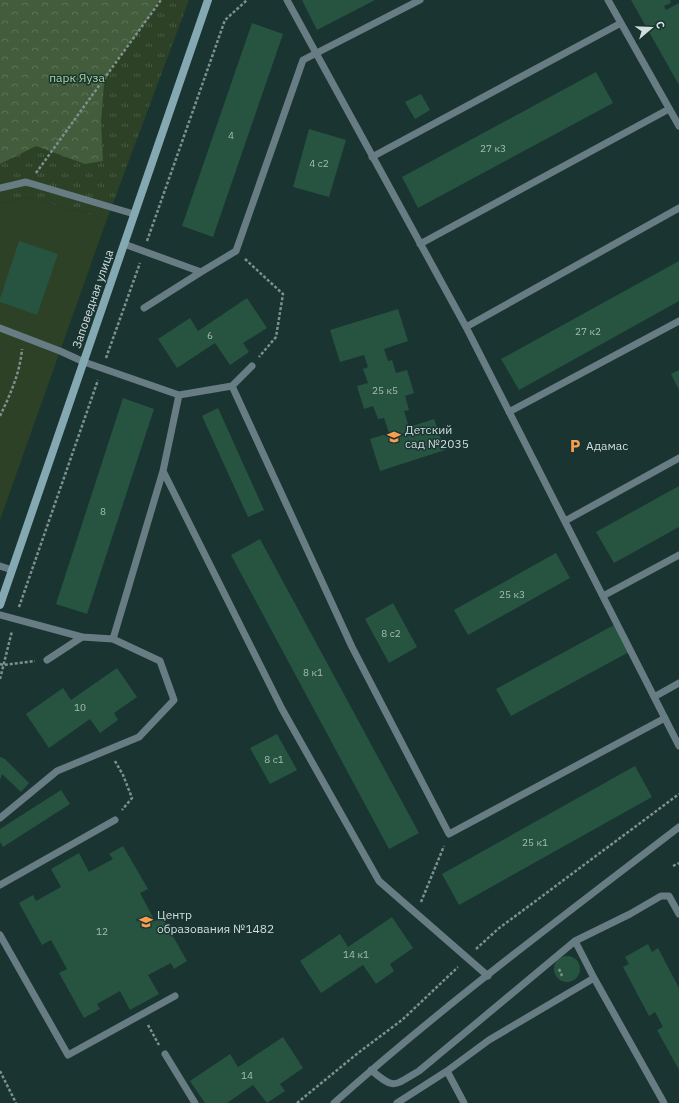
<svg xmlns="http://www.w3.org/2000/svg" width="679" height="1103" viewBox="0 0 679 1103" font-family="'IBM Plex Sans',sans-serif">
<defs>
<pattern id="grass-tufts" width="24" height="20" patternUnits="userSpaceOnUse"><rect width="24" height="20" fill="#2c4125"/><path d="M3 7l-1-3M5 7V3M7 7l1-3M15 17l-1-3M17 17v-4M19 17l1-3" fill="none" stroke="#4a5c44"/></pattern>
<pattern id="forest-crowns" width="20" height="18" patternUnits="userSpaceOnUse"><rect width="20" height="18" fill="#435c3b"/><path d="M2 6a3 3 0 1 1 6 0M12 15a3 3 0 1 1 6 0" fill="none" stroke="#5d7357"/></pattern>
</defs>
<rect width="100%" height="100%" fill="#1a3432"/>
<path fill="url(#grass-tufts)" d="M0 0H189L107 219 26 197 0 204Z"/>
<path fill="url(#forest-crowns)" d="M0 0H159L147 20 112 66 104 84 101 122 103 161 85 164 36 146 0 164Z"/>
<path fill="#2c4125" d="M26 197 107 219 0 520V204Z"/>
<path fill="#265441" d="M302 0H375L317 30Z
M631 0H670L671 3 664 6 666 10 679 3V85Z
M252 23 283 34 213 237 182 226Z
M596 72 613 103 418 208 402 177Z
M421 94 430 110 415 119 405 102Z
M309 129 346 140 329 197 293 187Z
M19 241 58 254 37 315 0 302V299Z
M679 261V301L519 390 501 359Z
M247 298 267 328 243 343 249 352 230 365 215 343 177 368 158 339 190 318 198 331Z
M398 309 408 341 384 349 388 361 392 360 396 373 407 370 414 393 405 396 409 410 404 411 409 427 434 419 445 450 380 471 370 439 389 433 384 418 378 419 373 406 364 409 357 386 368 383 363 369 368 367 364 355 340 362 330 330Z
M679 370V390L671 374Z
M123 398 154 409 87 614 56 604Z
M218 408 264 510 248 517 202 416Z
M679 486V527L614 563 596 532Z
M260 539 419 833 389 849 231 555Z
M556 553 570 578 468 635 454 610Z
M393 603 417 647 389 663 365 619Z
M614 625 629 652 511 716 496 689Z
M117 668 137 697 114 713 118 720 100 733 90 719 49 748 26 714 63 688 71 700Z
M277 734 297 770 270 784 250 748Z
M0 757 5 759 29 783 21 792 2 774 0 780Z
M635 766 652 797 459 905 442 874Z
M61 790 70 804 3 847 0 842V829Z
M123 846 148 889 140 893 155 921 162 917 187 961 174 969 171 963 148 975 159 994 130 1010 120 991 97 1004 100 1009 84 1018 59 973 67 969 51 940 42 945 19 903 33 895 36 901 61 887 51 869 79 853 89 872 113 859 109 854Z
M392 917 413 948 390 964 394 971 376 984 363 965 321 993 300 961 340 934 348 947Z
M648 944 652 952 658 948 679 988V1070L657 1030 663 1027 659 1019 655 1012 649 1016 623 967 629 964 625 957Z
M554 969a13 13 0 1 1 26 0a13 13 0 1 1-26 0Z
M283 1037 303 1068 280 1084 285 1091 267 1103 253 1085 227 1103H205L190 1081 230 1054 238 1067Z"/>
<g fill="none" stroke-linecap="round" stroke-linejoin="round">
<path stroke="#7c908e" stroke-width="2.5" stroke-dasharray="3 2" stroke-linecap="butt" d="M36 173 161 0
M147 241 225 20 247 0
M245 259 283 294 276 337 259 357
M106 358 140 263
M0 416C10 395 20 373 22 349
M19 607 98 380
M0 664 3 665 35 661
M0 679 12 631
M115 761 123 775 132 798 122 810
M673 866 679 863
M421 902 444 846
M476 949 498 929 679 794
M559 969 562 976
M148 1025 159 1045
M0 1071 16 1103
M297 1103 358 1053 402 1020 458 967"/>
<path stroke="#677d83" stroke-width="7" d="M287 0 466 327 679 746
M608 0 679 126
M372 157 621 23
M0 188 26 182 134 214
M124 244 201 272 236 251 303 60 420 0
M420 244 669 109
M144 308 201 272
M466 327 679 208
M0 328 60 351 84 362 179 395
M232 386 252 366
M509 412 679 321
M163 471 282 709 379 881 488 976
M565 521 679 458
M0 566 12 570
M603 596 679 555
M0 615 82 637 113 639 160 661 174 700 139 737 57 771 0 818
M113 639 163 471 179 395 232 386 352 647 449 834 665 718
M47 660 82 637
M654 697 679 683
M0 885 115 820
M0 935 68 1055 175 996
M575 941 594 978 664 1103
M165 1054 195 1103
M371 1070C395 1090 393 1086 419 1071L575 941 630 914 661 896H669L679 914
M447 1071 464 1103
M334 1103C444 1005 562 917 679 827
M397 1103 447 1071 489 1040 594 978"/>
<path stroke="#85a9b3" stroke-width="8" d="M0 605 208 0"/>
</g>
<defs>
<g id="school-bare" transform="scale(1.08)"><path d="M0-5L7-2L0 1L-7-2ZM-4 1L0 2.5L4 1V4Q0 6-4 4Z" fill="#fa9f4e" stroke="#1a3432" stroke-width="2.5" paint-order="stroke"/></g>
<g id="parking-bare" transform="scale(1.08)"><path d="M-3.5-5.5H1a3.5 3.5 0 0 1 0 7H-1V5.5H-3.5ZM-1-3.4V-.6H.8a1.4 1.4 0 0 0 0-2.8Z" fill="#fa9f4e" stroke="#1a3432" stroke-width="2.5" paint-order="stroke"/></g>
</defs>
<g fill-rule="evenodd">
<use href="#school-bare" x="394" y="437"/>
<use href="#parking-bare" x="575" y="446"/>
<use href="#school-bare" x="146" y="922"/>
</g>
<g text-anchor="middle" stroke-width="3" stroke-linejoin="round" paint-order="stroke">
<g font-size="10" fill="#a6bcb7">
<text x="231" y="139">4</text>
<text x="493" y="152">27 к3</text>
<text x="319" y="167">4 с2</text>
<text x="588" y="335">27 к2</text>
<text x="210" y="339">6</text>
<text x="385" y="394">25 к5</text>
<text x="103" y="515">8</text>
<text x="512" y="598">25 к3</text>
<text x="391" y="637">8 с2</text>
<text x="313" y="676">8 к1</text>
<text x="80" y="711">10</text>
<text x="274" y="763">8 с1</text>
<text x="535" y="846">25 к1</text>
<text x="102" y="935">12</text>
<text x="356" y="958">14 к1</text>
<text x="247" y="1079">14</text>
</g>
<g font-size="12" fill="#aad69c" stroke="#1a3432">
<text x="77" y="82">парк Яуза</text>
</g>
<g font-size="12" fill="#d0dfde" stroke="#1a3432">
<text transform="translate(93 299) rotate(-71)" y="4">Заповедная улица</text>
</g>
<g font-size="12" fill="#d0dfde" stroke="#1a3432" text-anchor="start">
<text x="405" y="434">Детский<tspan x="405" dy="14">сад №2035</tspan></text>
<text x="586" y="450">Адамас</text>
<text x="157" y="919">Центр<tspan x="157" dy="14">образования №1482</tspan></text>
</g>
</g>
<g transform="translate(651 28) rotate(71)" stroke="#1a3432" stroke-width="3" paint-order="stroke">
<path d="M0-3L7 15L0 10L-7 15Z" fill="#d0dfde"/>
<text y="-6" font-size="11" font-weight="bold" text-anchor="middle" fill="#d0dfde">С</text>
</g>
</svg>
